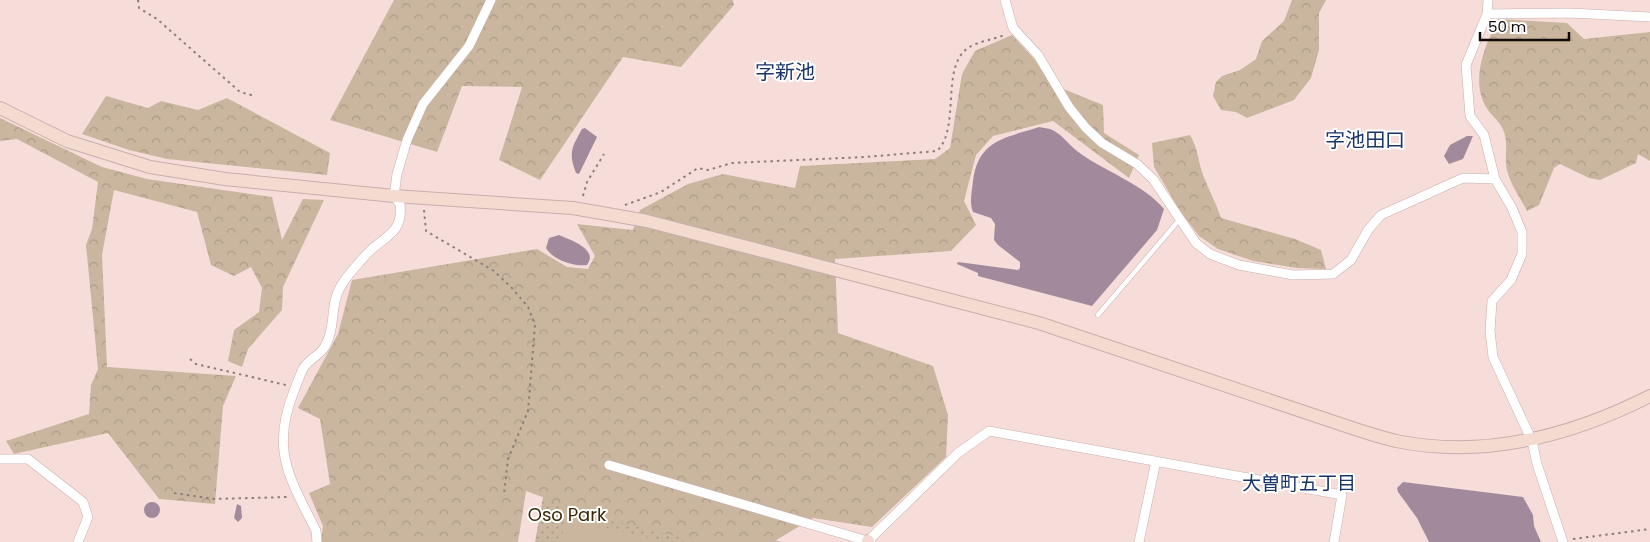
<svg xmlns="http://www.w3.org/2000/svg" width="1650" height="542" viewBox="0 0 1650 542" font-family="Poppins,'Noto Sans JP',sans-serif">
<defs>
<pattern id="grass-dots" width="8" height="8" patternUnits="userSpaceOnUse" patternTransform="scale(1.25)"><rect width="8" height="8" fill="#cab69e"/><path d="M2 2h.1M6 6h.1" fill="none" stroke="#ac9b87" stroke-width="1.8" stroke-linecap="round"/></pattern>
<pattern id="forest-crowns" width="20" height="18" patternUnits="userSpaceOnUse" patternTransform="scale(1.25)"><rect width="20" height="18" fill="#cab69e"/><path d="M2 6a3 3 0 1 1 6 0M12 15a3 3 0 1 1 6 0" fill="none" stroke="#ac9b87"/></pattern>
</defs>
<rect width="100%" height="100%" fill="#f7ddda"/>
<path fill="url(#grass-dots)" d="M546 481 782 542H535Z"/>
<path fill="url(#forest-crowns)" d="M394 0H733L734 5 681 67 623 57 540 180 499 160 522 87 462 86 437 152 330 120Z
M1292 0H1326L1319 13V50L1311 78 1294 100 1247 118 1236 112 1221 110 1213 96 1216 82 1222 76 1240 70 1256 59 1262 41 1284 21Z
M1498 19 1567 23 1584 39 1650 32V161L1638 154 1636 163 1600 180 1589 178 1560 164 1554 168 1539 205 1527 211C1521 199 1512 187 1508 174 1503 160 1509 145 1504 132 1501 122 1491 116 1486 107 1470 79 1485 46 1498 19Z
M1012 35 1035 60 1051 84 1103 105 1104 133 1139 155 1129 178 1053 121 993 136 976 155 964 201 976 225 951 251 835 259 838 333 933 366 948 415 946 457 872 527 813 518 773 542H699L594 516 526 491 518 542H321L323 526 309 493 330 484 320 419 298 408 338 334 352 280 537 249 567 267 588 269 595 256 577 224 633 230 640 210 688 184 723 174 795 188 800 166 935 159 950 148 962 74 975 51Z
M106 96 148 108 161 101 198 110 227 98 330 153 327 175 167 159 129 150 82 134Z
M0 118 102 167 147 179 272 197 282 240 303 199 324 200 283 287 282 310 248 349 242 367 228 361 234 330 259 312 262 288 251 267 234 276 211 265 197 212 114 190 102 255 107 367 236 376 223 406 215 504 159 499 108 433 14 454 6 441 89 414 91 385 98 369 86 245 92 229 98 182 17 139 0 141Z
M1190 135C1198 148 1198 161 1203 175 1209 190 1216 203 1221 218L1295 239 1321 250 1326 269 1297 268 1253 261 1218 249 1199 236 1180 211 1154 167 1152 143Z"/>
<path fill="#cab69e" d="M565 519 669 542H561Z"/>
<path fill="#a3899c" d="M1039 127C1042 128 1047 128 1050 129 1061 133 1068 144 1077 151 1103 171 1144 184 1164 209L1157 230 1092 306 978 276V273L957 264 958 262 1018 270 1020 268V262L998 245 994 240 995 224 991 218 973 212C969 202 972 192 973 181 978 140 1005 138 1039 127Z
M585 128 597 137 579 174 576 173C568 153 572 147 582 129Z
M1467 136H1473L1463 159 1449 164 1444 156 1450 145Z
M559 235C570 240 599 249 587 265 574 267 553 260 546 248L549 238Z
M1403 482 1523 497 1533 515 1534 526 1541 542H1429L1417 518 1398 492 1397 488Z
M144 510a8 8 0 1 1 16 0a8 8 0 1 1-16 0Z
M237 504 241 506 242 518 238 522 234 518Z"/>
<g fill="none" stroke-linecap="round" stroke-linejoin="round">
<g stroke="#c8aeac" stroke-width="5.5">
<path id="lane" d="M1098 315 1180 219"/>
</g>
<g stroke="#c8aeac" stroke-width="10">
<path id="street" d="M1005 0 1013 28 1038 55 1069 107 1086 128 1102 143 1137 164 1153 179 1196 243 1210 254 1239 265 1293 275 1333 274 1351 260 1368 230 1381 215 1463 178 1495 179
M1488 0 1487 14 1466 65 1470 116 1484 135 1495 179 1512 208 1522 232V254L1511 280 1492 301 1490 331 1493 357 1532 441 1537 464 1563 542
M1487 14 1570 13 1650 17
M0 459H28L83 502 88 517 78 542
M609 465 871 542
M868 541 958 453 989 431 1342 495 1334 542
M317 542 316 531C290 478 270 451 294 391 297 384 300 374 304 367 309 360 319 355 324 348 333 334 332 316 335 301 339 283 353 270 364 257 380 237 404 236 400 204L394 196 397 174 407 140 423 104 469 46 491 0
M1139 542 1156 461"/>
</g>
<g stroke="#c8aeac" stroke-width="14">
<path id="secondary" d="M0 108 67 141 150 167 225 179 394 196 573 208 647 221 1039 323 1349 427C1364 432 1380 437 1396 441 1485 459 1571 436 1650 396
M868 542V541"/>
</g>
<path stroke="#8f7d7b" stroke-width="2" stroke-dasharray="2.5 4" stroke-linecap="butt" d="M138 0 139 8 157 19 240 92 255 96
M583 196 587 182 604 154
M625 205 661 192 698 168 708 170 732 163 865 157 937 151C961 128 940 67 968 48 978 41 993 40 1004 35
M424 210 426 231 494 271 511 287 528 307 535 325 528 411 508 459 504 494
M190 359 196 364 286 385
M174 493 214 499 288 497
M1573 539 1650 529"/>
<use href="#lane" stroke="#fff" stroke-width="4.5"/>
<use href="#street" stroke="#fff" stroke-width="9"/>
<use href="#secondary" stroke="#f3dbcf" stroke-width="12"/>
</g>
<g text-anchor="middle" stroke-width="4" stroke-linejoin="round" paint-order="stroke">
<g font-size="18" fill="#3c2503" stroke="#fff">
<text x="567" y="521">Oso Park</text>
</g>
<g font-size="19" fill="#1a356b" stroke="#fff">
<text x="1299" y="490">大曽町五丁目</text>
</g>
<g font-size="20" fill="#1a356b" stroke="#fff">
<text x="785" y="79">字新池</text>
<text x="1365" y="147">字池田口</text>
</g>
</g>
<path d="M1480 32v8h89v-8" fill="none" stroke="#120909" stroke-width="2.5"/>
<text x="1488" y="32" font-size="15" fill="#120909" stroke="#ffffff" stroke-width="4" paint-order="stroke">50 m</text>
</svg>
